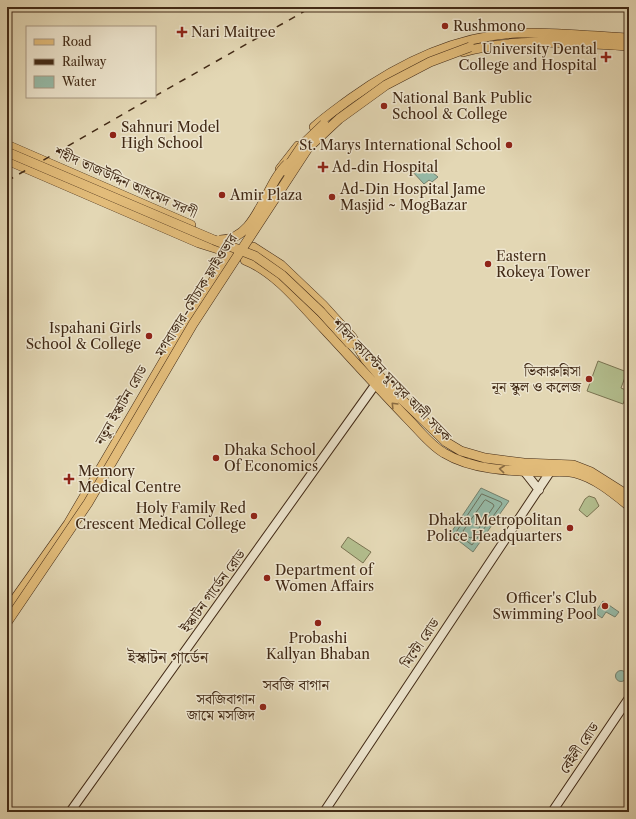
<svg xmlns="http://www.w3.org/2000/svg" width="636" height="819" viewBox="0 0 636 819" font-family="'Libre Caslon Text','Noto Serif Bengali',serif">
<rect width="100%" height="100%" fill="#e3d7b4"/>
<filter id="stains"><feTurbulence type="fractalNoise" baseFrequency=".005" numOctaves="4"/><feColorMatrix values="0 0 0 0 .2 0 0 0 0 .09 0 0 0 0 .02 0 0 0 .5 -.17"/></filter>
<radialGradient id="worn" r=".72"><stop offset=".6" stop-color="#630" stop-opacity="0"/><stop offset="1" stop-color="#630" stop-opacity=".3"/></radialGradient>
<path fill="#b3be8e" stroke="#7a7452" d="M598 361 627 372 621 388 628 391 623 404 587 391Z
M589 496 595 498 599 506 587 517 579 510 585 499Z
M348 537 371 552 363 563 341 547Z"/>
<path fill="#96baa7" stroke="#74806d" d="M421 163 438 177 432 182 429 180 424 184 411 170Z
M481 488 509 501 473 552 450 534Z
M603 601 619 612 615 617 606 612 602 618 595 613Z
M615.5 676a5.5 5.5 0 1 1 11 0a5.5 5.5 0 1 1-11 0Z"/>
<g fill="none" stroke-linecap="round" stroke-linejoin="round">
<path stroke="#6c725e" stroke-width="1" d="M482 494 501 502 502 504 472 545 456 533Z
M486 500 493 504 494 506 473 537 470 538 463 531 484 501Z"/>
<g stroke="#422a16" stroke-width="10">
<path id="secondary" d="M524 471 539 490
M70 812 375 385
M324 812 550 472
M552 812 629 698"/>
</g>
<g stroke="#422a16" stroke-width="10">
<path id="primary" d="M463 52C516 37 574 43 629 46
M314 127C325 117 338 108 350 99 400 63 455 36 517 33 554 32 592 36 629 38
M7 145 191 225
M7 160 199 243 231 253 186 323 68 524 7 610
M280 169 298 146
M253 247 281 265 323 305 352 337 365 359 391 389 446 442 461 451 485 458 524 463 573 465 591 472 629 496
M245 260C277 273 301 305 324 329 352 359 379 389 407 418 419 430 430 445 444 453 472 470 510 471 542 472 552 472 564 470 575 473 595 478 613 493 629 506"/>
</g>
<use href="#secondary" stroke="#ede5ce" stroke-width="8"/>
<use href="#primary" stroke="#e2bc7a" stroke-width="9"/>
<path stroke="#422a16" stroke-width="1.5" stroke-dasharray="7 7" stroke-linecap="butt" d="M155 96 312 7
M7 181 153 97"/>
<g stroke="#422a16" stroke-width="10" stroke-linecap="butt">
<path id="primary-bridge" d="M7 152 214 240 255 256 282 275 321 312 350 344
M285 171 303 144 324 124
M219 240C257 241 264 186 287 164
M8 621 88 503 193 324 308 148 339 119 386 85 430 62 470 47"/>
</g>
<use href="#primary-bridge" stroke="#e2bc7a" stroke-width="9"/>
</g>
<defs><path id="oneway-chevron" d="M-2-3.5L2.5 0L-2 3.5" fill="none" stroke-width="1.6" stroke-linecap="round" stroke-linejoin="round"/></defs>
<g stroke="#8a6c43">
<use href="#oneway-chevron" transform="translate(394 405) rotate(-134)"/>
<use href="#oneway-chevron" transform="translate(502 469) rotate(-174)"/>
</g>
<g fill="#8f2418" stroke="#ede5ce" stroke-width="1.5">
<circle cx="445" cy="26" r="4"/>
<path d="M180 26h4v4h4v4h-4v4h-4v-4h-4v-4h4z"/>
<path d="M604 51h4v4h4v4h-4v4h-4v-4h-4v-4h4z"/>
<circle cx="384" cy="106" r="4"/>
<circle cx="113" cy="135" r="4"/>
<circle cx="509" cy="145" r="4"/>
<path d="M321 161h4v4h4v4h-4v4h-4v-4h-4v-4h4z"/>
<circle cx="222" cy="195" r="4"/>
<circle cx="332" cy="197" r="4"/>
<circle cx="488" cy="264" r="4"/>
<circle cx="149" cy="336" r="4"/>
<circle cx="589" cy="379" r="4"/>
<circle cx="216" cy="458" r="4"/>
<path d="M67 473h4v4h4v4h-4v4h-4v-4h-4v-4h4z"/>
<circle cx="254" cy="516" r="4"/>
<circle cx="570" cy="528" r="4"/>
<circle cx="267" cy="578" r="4"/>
<circle cx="605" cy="606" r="4"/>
<circle cx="318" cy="623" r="4"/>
<circle cx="263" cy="707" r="4"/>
</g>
<g text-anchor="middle" stroke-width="3" stroke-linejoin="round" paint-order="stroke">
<g font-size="14" fill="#422a16" stroke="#ede5ce" text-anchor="start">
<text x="453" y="31">Rushmono</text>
<text x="191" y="37">Nari Maitree</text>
<text x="597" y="54" text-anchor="end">University Dental<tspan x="597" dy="16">College and Hospital</tspan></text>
<text x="392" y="103">National Bank Public<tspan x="392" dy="16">School &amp; College</tspan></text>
<text x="121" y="132">Sahnuri Model<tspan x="121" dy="16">High School</tspan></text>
<text x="501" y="150" text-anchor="end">St. Marys International School</text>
<text x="332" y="172">Ad-din Hospital</text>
<text x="340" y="194">Ad-Din Hospital Jame<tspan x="340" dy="16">Masjid ~ MogBazar</tspan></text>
<text x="230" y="200">Amir Plaza</text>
<text x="496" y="261">Eastern<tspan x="496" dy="16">Rokeya Tower</tspan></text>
<text x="141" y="333" text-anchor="end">Ispahani Girls<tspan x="141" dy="16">School &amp; College</tspan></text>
<text x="581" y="376" text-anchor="end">ভিকারুন্নিসা<tspan x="581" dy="16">নূন স্কুল ও কলেজ</tspan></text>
<text x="224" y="455">Dhaka School<tspan x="224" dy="16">Of Economics</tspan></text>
<text x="78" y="476">Memory<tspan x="78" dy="16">Medical Centre</tspan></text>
<text x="246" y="513" text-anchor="end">Holy Family Red<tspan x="246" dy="16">Crescent Medical College</tspan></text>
<text x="562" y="525" text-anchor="end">Dhaka Metropolitan<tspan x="562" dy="16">Police Headquarters</tspan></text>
<text x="275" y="575">Department of<tspan x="275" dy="16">Women Affairs</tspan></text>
<text x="597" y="603" text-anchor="end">Officer's Club<tspan x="597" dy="16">Swimming Pool</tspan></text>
<text x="318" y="643" text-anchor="middle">Probashi<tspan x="318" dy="16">Kallyan Bhaban</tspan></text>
<text x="255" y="704" text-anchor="end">সবজিবাগান<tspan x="255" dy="16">জামে মসজিদ</tspan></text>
</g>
<g font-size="14" fill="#422a16" stroke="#ede5ce">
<text transform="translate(126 182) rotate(24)" y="5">শহীদ তাজউদ্দিন আহমেদ সরণী</text>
<text transform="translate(196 295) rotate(-58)" y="5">মগবাজার-মৌচাক ফ্লাইওভার</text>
<text transform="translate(392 380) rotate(46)" y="5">শহিদ ক্যাপ্টেন মুনসুর আলী সড়ক</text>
<text transform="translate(121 405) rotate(-60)" y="5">নতুন ইস্কাটন রোড</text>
<text transform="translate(213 591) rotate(-54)" y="5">ইস্কাটন গার্ডেন রোড</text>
<text transform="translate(420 643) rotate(-56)" y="5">মিন্টো রোড</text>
<text transform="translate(579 748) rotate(-56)" y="5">বেইলী রোড</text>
</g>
<g font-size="15" fill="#422a16" stroke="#ede5ce">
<text x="296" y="690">সবজি বাগান</text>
</g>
<g font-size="16" fill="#422a16" stroke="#ede5ce">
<text x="168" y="663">ইস্কাটন গার্ডেন</text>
</g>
</g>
<rect width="636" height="819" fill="none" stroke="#e3d7b4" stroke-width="24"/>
<rect x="8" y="8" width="620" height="803" fill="none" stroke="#422a16" stroke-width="2"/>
<rect x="12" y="12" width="612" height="795" fill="none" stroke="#422a16"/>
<rect x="26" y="26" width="130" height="72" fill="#ede5ce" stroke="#a99a84"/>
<rect x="34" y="39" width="20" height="6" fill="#e2bc7a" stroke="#a99a84"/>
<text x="62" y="46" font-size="12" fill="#422a16">Road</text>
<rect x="34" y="59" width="20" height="6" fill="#422a16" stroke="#a99a84"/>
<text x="62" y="66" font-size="12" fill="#422a16">Railway</text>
<rect x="34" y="76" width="20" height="12" fill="#96baa7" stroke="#a99a84"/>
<text x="62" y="86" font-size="12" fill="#422a16">Water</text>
<rect width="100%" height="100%" filter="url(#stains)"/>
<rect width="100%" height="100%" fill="url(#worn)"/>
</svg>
